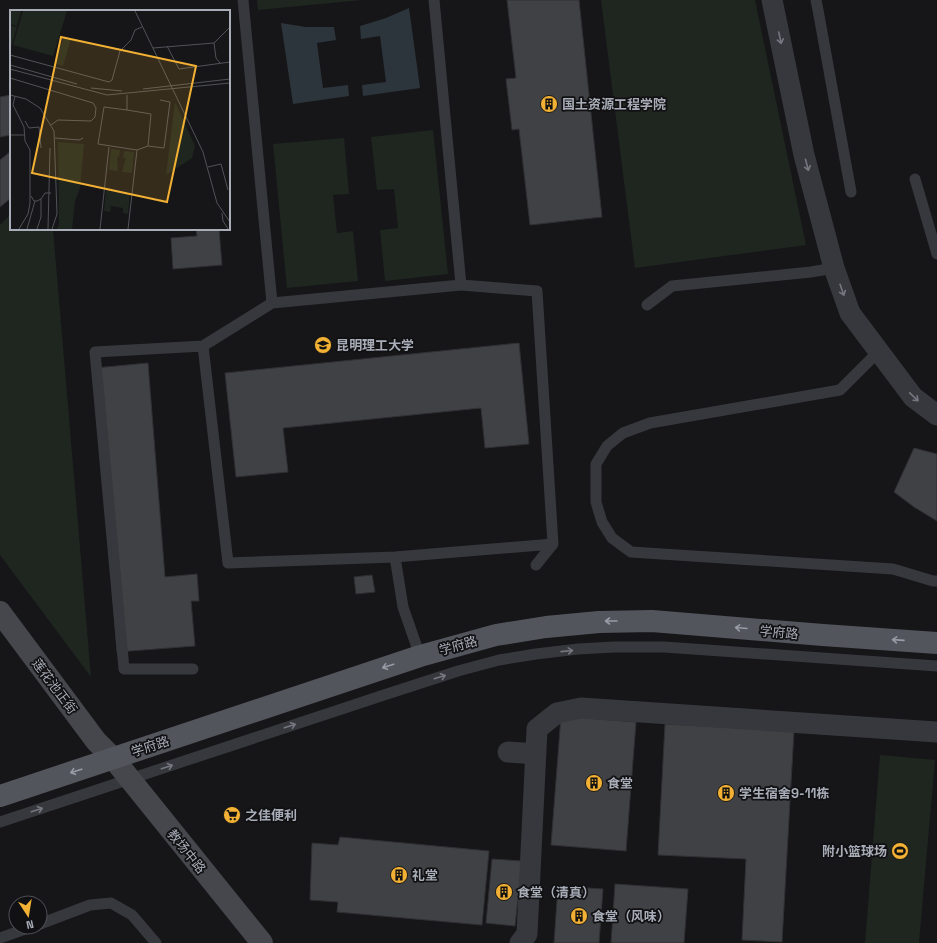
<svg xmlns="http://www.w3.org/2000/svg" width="937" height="943" viewBox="0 0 937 943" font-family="'Space Grotesk','Noto Sans SC',sans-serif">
<rect width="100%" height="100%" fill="#161618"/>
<path fill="#1e261f" d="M257 0H362L258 10Z
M601 0H755L806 245 635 268Z
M433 130 448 274 385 281 380 230 398 228 394 189 377 190 371 137Z
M344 138 349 194 333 195 337 233 353 231 358 281 287 288 273 144Z
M11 214V229H53L91 677 0 555V225Z
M880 755 935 760 919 943H865Z"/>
<path fill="#2c353c" d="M409 8 420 88 363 96 362 85 386 82 380 36 361 39 360 26 386 18Z
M281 23 306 27H334L336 40 317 43 323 88 348 85 349 96 293 104Z"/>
<path fill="#404145" stroke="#303034" d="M507 0H579L602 217 530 225 519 129 512 130 506 79 516 78Z
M11 95V135L0 137V97Z
M11 151V198L0 207V160Z
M196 229H219L222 265 173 269 171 238 197 236Z
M519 343 529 444 485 448 481 408 283 428 288 472 236 477 225 373Z
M148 363 165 577 197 574 199 601H191L195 646 117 652 95 368Z
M914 448 937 454V521L914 507 894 492Z
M372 575 375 592 356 594 354 577Z
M561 716 636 722 626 851 551 845Z
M665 724 794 731 782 942 742 940 746 859 658 855Z
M340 837 489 851 482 925 337 912 338 902 310 900 312 843 338 845Z
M492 859 522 861 515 926 486 923Z
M615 884 688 889 684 943H611Z
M558 886 603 889 599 943H554Z"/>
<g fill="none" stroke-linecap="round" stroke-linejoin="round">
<path stroke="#37383d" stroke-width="11" d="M243 0 272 303 461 285 537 291 553 544 395 557
M434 0 461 285
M816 0 818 10 851 192
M915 179 937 254
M272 303 203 346 228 563 395 557 403 607 420 656
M647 305 672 286 811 272 834 268
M879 351 840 390 650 423 623 433 607 446 596 464V502L602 522 612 538 631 552 893 569 933 581H937
M536 565 553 544
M193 669H124L95 352 203 346
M0 822 384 695 458 671 499 660 536 654 578 649 614 647H664L937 666
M40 924 90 905 111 903 132 915 156 943
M0 938 31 927"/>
<path stroke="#37383d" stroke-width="21" d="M772 0 804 155 834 268 850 313 913 397 937 415
M508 752 536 754
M520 943 527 934 537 729 557 713 581 708 937 732"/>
<path stroke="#45474d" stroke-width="22" d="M0 612 96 741 113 758 262 943"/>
<path stroke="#53555c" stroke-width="22" d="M0 796 420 656 496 635 546 627 599 622 652 621 823 635 937 643"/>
</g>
<defs><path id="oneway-shaft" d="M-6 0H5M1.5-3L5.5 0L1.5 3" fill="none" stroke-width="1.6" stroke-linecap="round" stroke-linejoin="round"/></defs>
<g stroke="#757881">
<use href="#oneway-shaft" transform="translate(780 38) rotate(78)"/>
<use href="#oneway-shaft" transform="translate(807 165) rotate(75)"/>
<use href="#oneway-shaft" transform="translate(842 290) rotate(71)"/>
<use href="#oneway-shaft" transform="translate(914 397) rotate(44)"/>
<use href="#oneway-shaft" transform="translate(567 651) rotate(-6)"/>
<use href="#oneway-shaft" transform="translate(440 677) rotate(-17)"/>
<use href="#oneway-shaft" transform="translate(290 726) rotate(-18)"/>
<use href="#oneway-shaft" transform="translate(167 767) rotate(-18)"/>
<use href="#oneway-shaft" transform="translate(37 810) rotate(-18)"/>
</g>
<g stroke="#979ba6">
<use href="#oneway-shaft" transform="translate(611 621) rotate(180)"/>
<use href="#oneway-shaft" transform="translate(741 628) rotate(-175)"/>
<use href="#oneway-shaft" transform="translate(898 640) rotate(-176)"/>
<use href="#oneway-shaft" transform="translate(388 666) rotate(162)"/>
<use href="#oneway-shaft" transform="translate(76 771) rotate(162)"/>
</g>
<defs>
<g id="building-disc" transform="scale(0.9)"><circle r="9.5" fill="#f2b134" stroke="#111113"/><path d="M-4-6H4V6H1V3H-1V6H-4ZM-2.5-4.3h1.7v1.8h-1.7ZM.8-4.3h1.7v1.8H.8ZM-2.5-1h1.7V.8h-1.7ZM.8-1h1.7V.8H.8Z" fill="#111"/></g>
<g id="university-disc" transform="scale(0.9)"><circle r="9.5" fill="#f2b134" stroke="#111113"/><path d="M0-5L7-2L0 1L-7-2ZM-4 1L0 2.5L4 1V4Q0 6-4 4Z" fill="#111"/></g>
<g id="supermarket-disc" transform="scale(0.9)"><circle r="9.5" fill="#f2b134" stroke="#111113"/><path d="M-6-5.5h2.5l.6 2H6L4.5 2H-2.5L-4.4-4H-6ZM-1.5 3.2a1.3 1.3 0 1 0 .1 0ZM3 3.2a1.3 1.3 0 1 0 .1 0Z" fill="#111"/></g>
<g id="stadium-disc" transform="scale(0.9)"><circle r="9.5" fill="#f2b134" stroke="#111113"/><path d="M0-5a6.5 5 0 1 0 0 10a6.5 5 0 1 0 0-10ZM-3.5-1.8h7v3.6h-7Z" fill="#111"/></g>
</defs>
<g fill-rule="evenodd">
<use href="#building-disc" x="549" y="104"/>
<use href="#university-disc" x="323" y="345"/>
<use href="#building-disc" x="594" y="783"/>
<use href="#building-disc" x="726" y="793"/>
<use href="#supermarket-disc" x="232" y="815"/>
<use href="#stadium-disc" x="900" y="851"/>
<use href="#building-disc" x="399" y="875"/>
<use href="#building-disc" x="504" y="892"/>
<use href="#building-disc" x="579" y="916"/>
</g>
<g text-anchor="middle" stroke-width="3.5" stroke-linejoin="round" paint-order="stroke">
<g font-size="13" font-weight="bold" fill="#a8adb8" stroke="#111113" text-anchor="start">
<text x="562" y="109">国土资源工程学院</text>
<text x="336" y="350">昆明理工大学</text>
<text x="607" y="788">食堂</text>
<text x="739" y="798">学生宿舍9-11栋</text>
<text x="245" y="820">之佳便利</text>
<text x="887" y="856" text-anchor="end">附小篮球场</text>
<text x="412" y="880">礼堂</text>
<text x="517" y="897">食堂（清真）</text>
<text x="592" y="921">食堂（风味）</text>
</g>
<g font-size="13" fill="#a8adb8" stroke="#111113">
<text transform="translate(779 632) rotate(5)" y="5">学府路</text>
<text transform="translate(458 645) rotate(-15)" y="5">学府路</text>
<text transform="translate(55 686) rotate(53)" y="5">莲花池正街</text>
<text transform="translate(150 746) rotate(-18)" y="5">学府路</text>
<text transform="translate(187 851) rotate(51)" y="5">教场中路</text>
</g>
</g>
<g transform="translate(10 10)">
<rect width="220" height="220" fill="#161618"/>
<path d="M0 1H11L7 16 0 14ZM13 1H57L43 46 3 35ZM0 15 7 17 0 41ZM54 26 61 29 53 56 46 54ZM165 92 185 136 182 148 156 165ZM48 132 74 134 70 178 65 191 62 219H47L49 214ZM101 139 110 140 109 147H107L108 161 99 160ZM114 141 124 142 122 163 112 162 116 148H113ZM96 180 120 183 118 204 113 203V198L101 196 100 202 94 201Z" fill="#1e261f"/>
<path fill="none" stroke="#505258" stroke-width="1" d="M125 1 193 142 207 193 220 212M204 33 206 48 210 53M157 36 169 59 220 52M143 38 204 33 220 17M0 45 99 72 102 70 110 41 121 30 125 20 132 17M0 55 67 74M0 59 97 85 220 73M0 68 83 93 86 98 85 107 81 111 48 110 41 115M81 78 112 81M133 79 220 69M0 85 16 89 30 98 44 121 47 204 42 219M117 85V100L141 104 138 136 127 140M5 86 3 95 14 117 15 131 20 140V193L18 204 9 219M117 100 94 97 88 134 127 140 118 219M15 111 19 118 29 117 31 138M0 125H14M45 128 69 130 73 128M138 136 154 138 160 92 150 90M198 157 211 154 218 180M21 186 24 191H27L31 189 35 183H41M212 203 213 211 218 219M17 219 25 191M27 219 31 207V189M38 219 40 138M90 219 99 137"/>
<path fill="#f2b134" fill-opacity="0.15" stroke="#f2b134" stroke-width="2" d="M51 27 186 56 157 192 22 163Z"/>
<rect width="220" height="220" fill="none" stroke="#a8adb8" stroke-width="2"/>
</g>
<g transform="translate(28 915) rotate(168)"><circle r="19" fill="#111113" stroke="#4d4f55"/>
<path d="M0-3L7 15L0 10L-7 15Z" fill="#f2b134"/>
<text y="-6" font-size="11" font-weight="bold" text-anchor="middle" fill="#a8adb8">N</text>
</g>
</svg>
